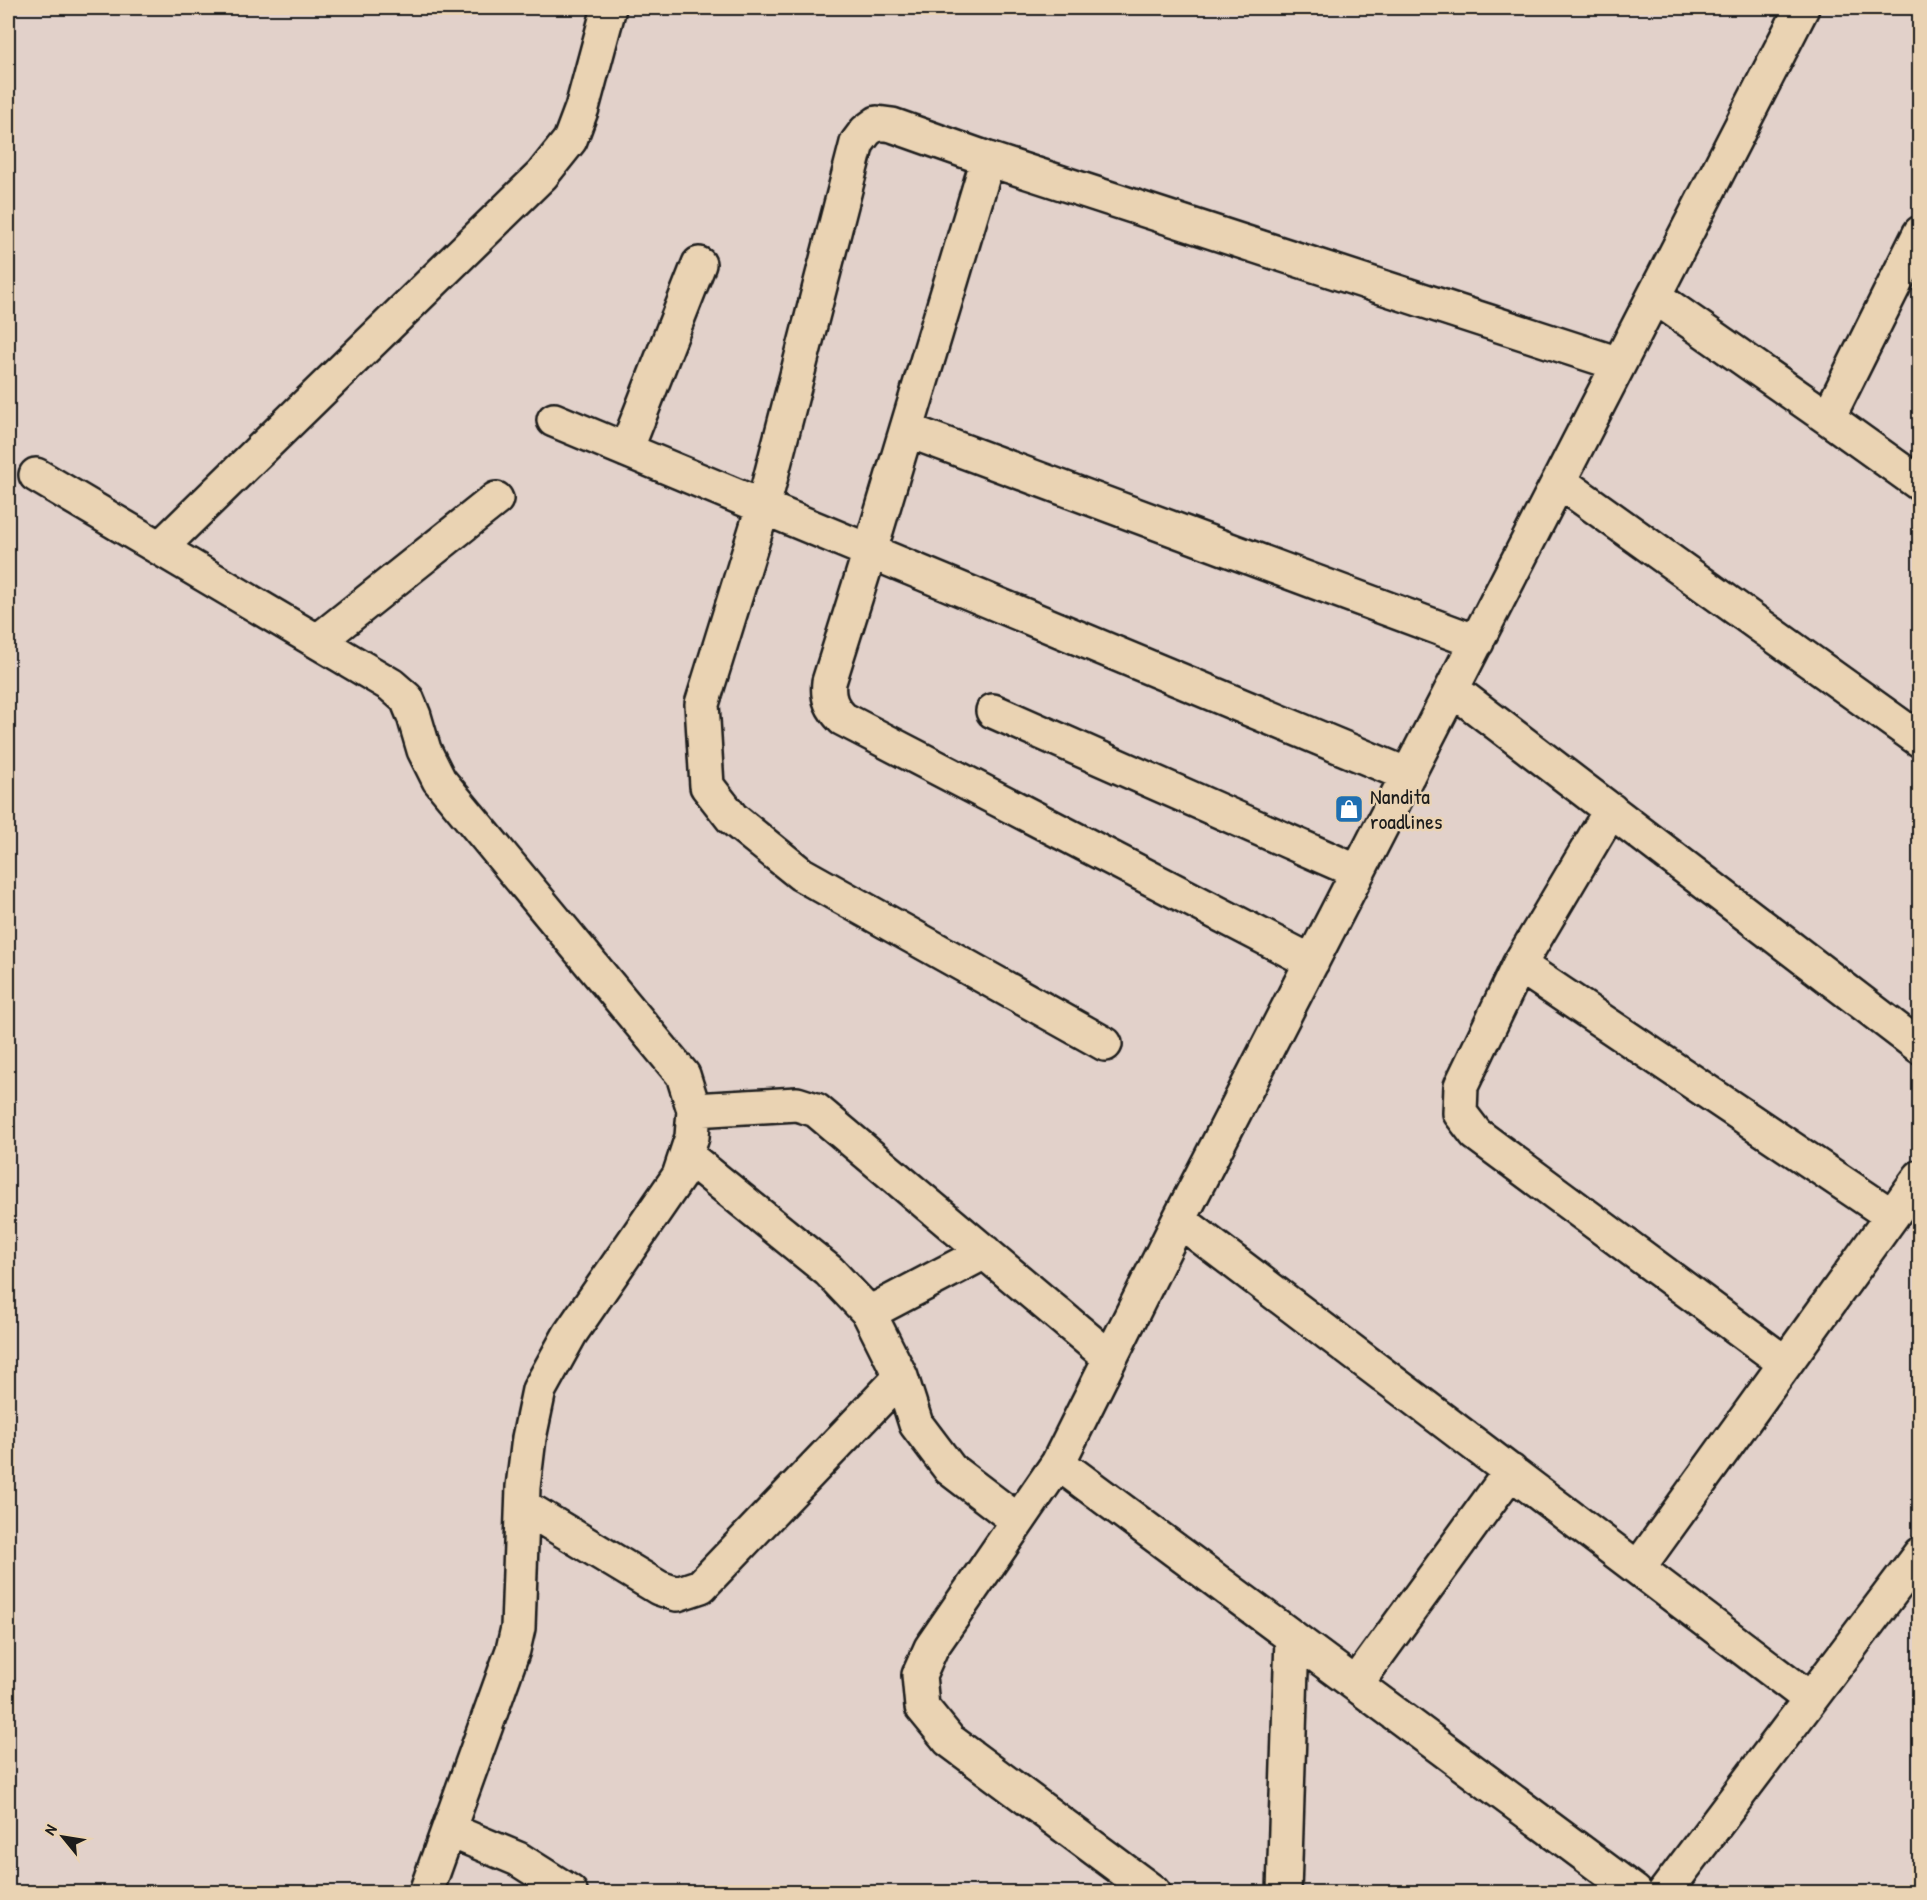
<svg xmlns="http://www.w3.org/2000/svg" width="1927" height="1900" viewBox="0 0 1927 1900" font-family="'Patrick Hand',sans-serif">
<rect width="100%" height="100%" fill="#e2d1ca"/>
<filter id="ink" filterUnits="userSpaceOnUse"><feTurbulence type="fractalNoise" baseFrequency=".0167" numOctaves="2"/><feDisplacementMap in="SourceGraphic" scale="12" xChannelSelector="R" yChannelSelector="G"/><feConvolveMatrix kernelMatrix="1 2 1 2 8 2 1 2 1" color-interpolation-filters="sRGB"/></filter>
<g filter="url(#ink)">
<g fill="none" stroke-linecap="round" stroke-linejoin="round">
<g stroke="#1c1c1c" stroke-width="38">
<path id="minor" d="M1802 8 1179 1220 1810 1699
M988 159 870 551 829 682C827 699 832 708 843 719L1312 962
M1920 233 1828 418 1920 484
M1654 296 1828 418
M554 420 1408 775
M907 430 1477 642
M626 450 699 264
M36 475 391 685 407 699 414 716 424 750 439 780 683 1075 694 1110 692 1137 679 1176 570 1334 539 1390 529 1438 523 1487 518 1628 513 1650 426 1892
M1559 481 1920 740
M160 548 542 175 570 140 582 108 609 8
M318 641 496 499
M1452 689 1920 1047
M993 711 1358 872
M1611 810 1519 965 1461 1086 1460 1113 1476 1134 1785 1363
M1519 965 1892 1216
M1105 1044 801 874 732 818 707 786 702 704 763 507 857 143 866 131 877 123 892 125 988 159 1619 364
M694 1110 797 1104 816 1110 1110 1358
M686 1155 829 1271 869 1313 901 1377 916 1424 950 1469 1018 1521
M1179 1220 1058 1463 1635 1892
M869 1313 985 1252
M1058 1463 931 1648 919 1675 922 1707 949 1740 1153 1892
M523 1506 659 1588 677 1594 701 1586 901 1377
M1638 1568 1920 1177
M1356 1684 1511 1471
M449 1830 518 1859 570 1892
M1284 1892 1292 1637
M1665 1892 1920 1554"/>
</g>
<use href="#minor" stroke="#ead3b3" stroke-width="33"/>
</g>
</g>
<defs>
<g id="shop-square" transform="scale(1.5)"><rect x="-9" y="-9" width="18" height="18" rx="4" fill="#1f6fb2" stroke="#ead3b3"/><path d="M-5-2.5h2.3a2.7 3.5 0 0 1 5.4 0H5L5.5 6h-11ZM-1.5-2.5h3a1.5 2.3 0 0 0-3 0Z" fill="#fff"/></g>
</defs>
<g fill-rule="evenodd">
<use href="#shop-square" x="1349" y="809"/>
</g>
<g text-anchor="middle" stroke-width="5" stroke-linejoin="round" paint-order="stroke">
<g font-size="22" fill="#1c1c1c" stroke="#ead3b3" text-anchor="start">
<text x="1370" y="804">Nandita<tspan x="1370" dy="25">roadlines</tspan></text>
</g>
</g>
<rect width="1927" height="1900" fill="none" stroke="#ead3b3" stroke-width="30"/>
<rect x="15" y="15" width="1897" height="1870" fill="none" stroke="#1c1c1c" stroke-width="2" filter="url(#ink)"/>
<g transform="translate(63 1837) rotate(300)" stroke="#ead3b3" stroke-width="4.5" paint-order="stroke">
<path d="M0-4.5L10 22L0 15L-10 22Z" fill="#1c1c1c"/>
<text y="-9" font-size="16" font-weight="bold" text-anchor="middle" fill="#1c1c1c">N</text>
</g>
</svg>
